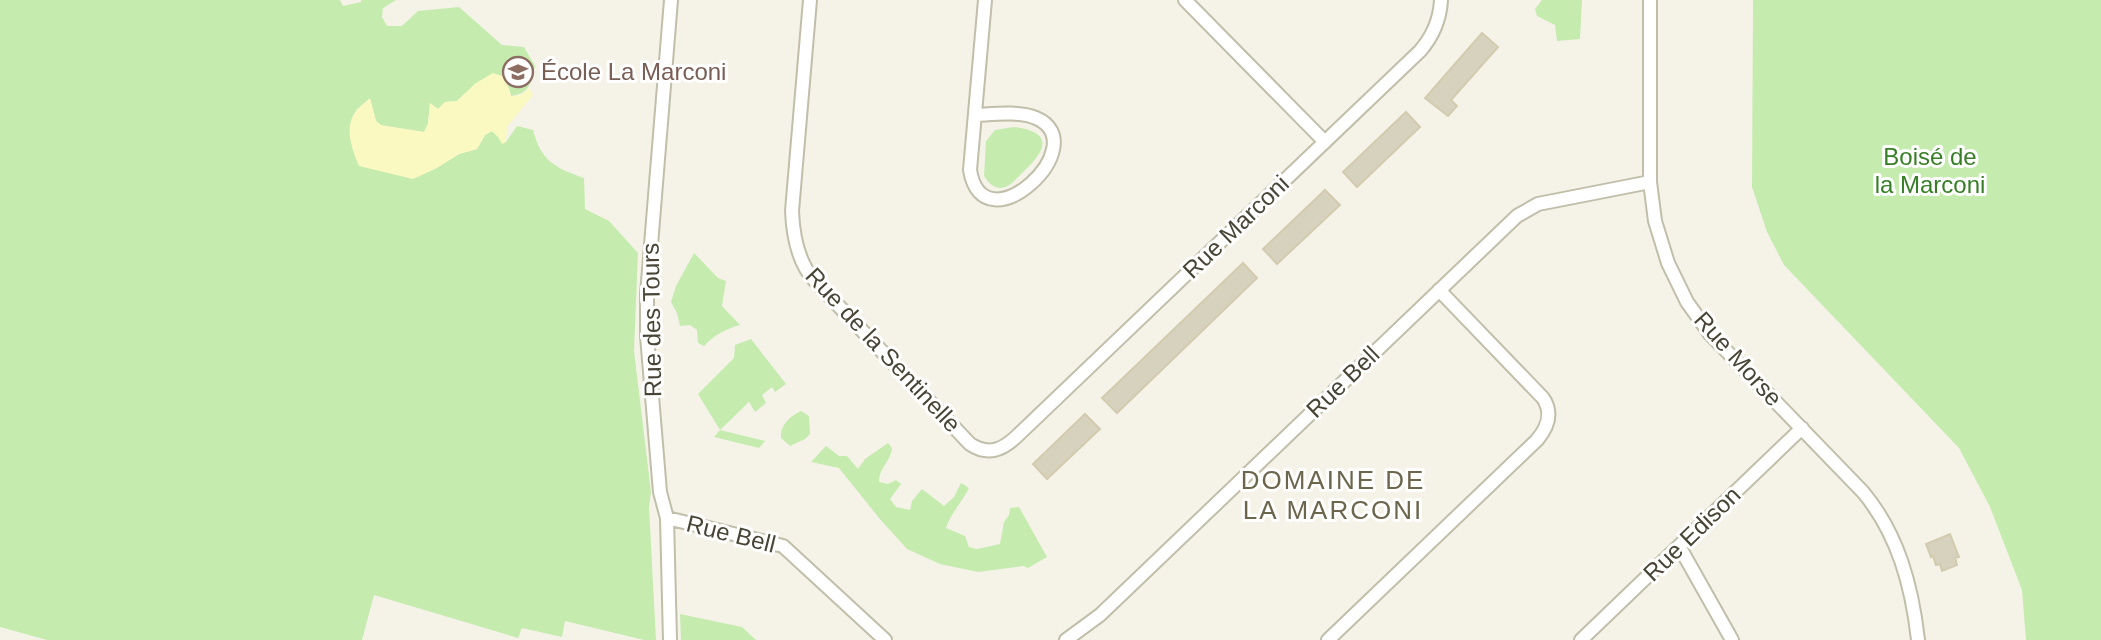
<svg xmlns="http://www.w3.org/2000/svg" width="2101" height="640" viewBox="0 0 2101 640" font-family="Arial,sans-serif">
<rect width="100%" height="100%" fill="#f5f3e8"/>
<path fill="#c5ebaf" d="M0 0H340L343 6 361 2V0H396L383 8 382 17 387 26H402L418 11 459 7 502 45 524 47 535 66C531 82 530 94 511 96L509 88 476 83 457 101 445 102 438 109 430 103 428 124 424 132 381 126 376 121 370 99 356 110 435 169 459 154 477 149 485 135 492 131 506 142 517 126 533 130C541 161 555 168 584 178L585 209 609 221 638 253 634 351 651 492 649 507 656 640H644L565 621 562 637 522 628 518 638 374 595 362 640H47L0 627Z
M1542 0H1582L1580 39 1557 41 1555 25 1537 16 1535 9Z
M1753 0H2101V640H2026L2022 590 1990 507 1959 448 1784 265 1767 232 1752 187Z
M1014 127C1054 132 1047 150 1023 172 1017 178 1010 187 1001 188 993 188 988 182 984 176L986 141 995 130Z
M694 253 718 278 726 281 722 306 740 325C726 329 714 335 704 346L698 343 697 330 690 325 680 326 677 313 671 302 676 286Z
M751 339 786 384 775 392 772 387 762 395 766 403 755 412 749 402 720 430 765 441 759 448 714 437 720 430 698 394 734 358 735 345Z
M801 411 809 416 810 434 805 439 790 446 781 438C780 425 790 416 801 411Z
M888 443 892 448C891 461 879 468 879 482L888 484 896 480 901 484 890 499 896 507 910 510 912 501 922 489 944 506 954 497 961 483 969 488C962 502 951 513 946 528L965 536 969 547 977 549 1000 544 1004 522 1009 515 1010 508 1019 507 1047 557 1028 568 1023 566 978 572 940 564 907 549 879 518 839 468 811 462 826 446 839 456H847L858 469 865 459Z
M680 614 742 627 756 640H681Z"/>
<path fill="#fbf9c2" d="M493 73 505 77 511 96 521 95 529 88 533 95 507 127 506 142 502 144 498 137 492 131 485 135 477 149 459 154 435 169 413 179 359 166C352 150 343 126 357 110 360 106 366 102 370 98L376 121 381 125 424 132 428 124 430 103 438 109 445 102 457 101 476 83Z"/>
<path fill="#d7d2bd" stroke="#d3cbaf" stroke-width="2" d="M1482 33 1498 47 1451 100 1457 106 1448 116 1425 98Z
M1406 112 1420 127 1357 187 1343 172Z
M1325 190 1340 205 1277 264 1263 249Z
M1243 263 1257 278 1117 413 1102 398Z
M1085 414 1100 429 1047 479 1033 464Z
M1950 534 1959 557 1955 558 1957 565 1942 571 1940 564 1936 565 1933 556 1931 557 1926 544Z"/>
<g fill="none" stroke-linecap="round" stroke-linejoin="round">
<g stroke="#c1beaa" stroke-width="16">
<path id="street" d="M810 0 792 211C793 235 798 263 815 281L970 444C988 456 1002 450 1016 437L1420 51C1433 36 1440 20 1441 0
M1185 0 1325 142
M1650 0V182L1655 221 1668 263 1687 302 1710 334 1863 492C1898 534 1912 586 1918 640
M977 115C995 114 1019 111 1036 118 1097 144 983 250 970 170L985 0
M667 518 783 546 885 640
M1679 546 1732 640
M670 640 667 518 660 492 647 336V294L671 0
M1066 640 1100 615 1517 216 1538 204 1650 182
M1328 640 1537 440C1548 427 1553 413 1543 398L1439 290
M1581 640 1802 428"/>
</g>
<use href="#street" stroke="#fff" stroke-width="12"/>
</g>
<defs>
<g id="school-ring" transform="scale(1.575)"><circle r="9.5" fill="#fff" stroke="#8d6e63" stroke-width="1.5"/><path d="M0-5L7-2L0 1L-7-2ZM-4 1L0 2.5L4 1V4Q0 6-4 4Z" fill="#8d6e63"/></g>
</defs>
<g fill-rule="evenodd">
<use href="#school-ring" x="518" y="72"/>
</g>
<g text-anchor="middle" stroke-width="6" stroke-linejoin="round" paint-order="stroke">
<g font-size="24" fill="#785e54" stroke="#fff" text-anchor="start">
<text x="541" y="80">École La Marconi</text>
</g>
<g font-size="24" fill="#367f25" stroke="#fff">
<text x="1930" y="165">Boisé de<tspan x="1930" dy="28">la Marconi</tspan></text>
</g>
<g font-size="24" fill="#494536" stroke="#fff">
<text transform="translate(1236 227) rotate(-44)" y="8">Rue Marconi</text>
<text transform="translate(652 320) rotate(-91)" y="8">Rue des Tours</text>
<text transform="translate(883 350) rotate(47)" y="8">Rue de la Sentinelle</text>
<text transform="translate(1738 359) rotate(48)" y="8">Rue Morse</text>
<text transform="translate(1343 382) rotate(-44)" y="8">Rue Bell</text>
<text transform="translate(731 534) rotate(14)" y="8">Rue Bell</text>
<text transform="translate(1692 534) rotate(-44)" y="8">Rue Edison</text>
</g>
<g font-size="26" letter-spacing="2" fill="#6c664d" stroke="#fff">
<text x="1333" y="489">DOMAINE DE<tspan x="1333" dy="30">LA MARCONI</tspan></text>
</g>
</g>
</svg>
